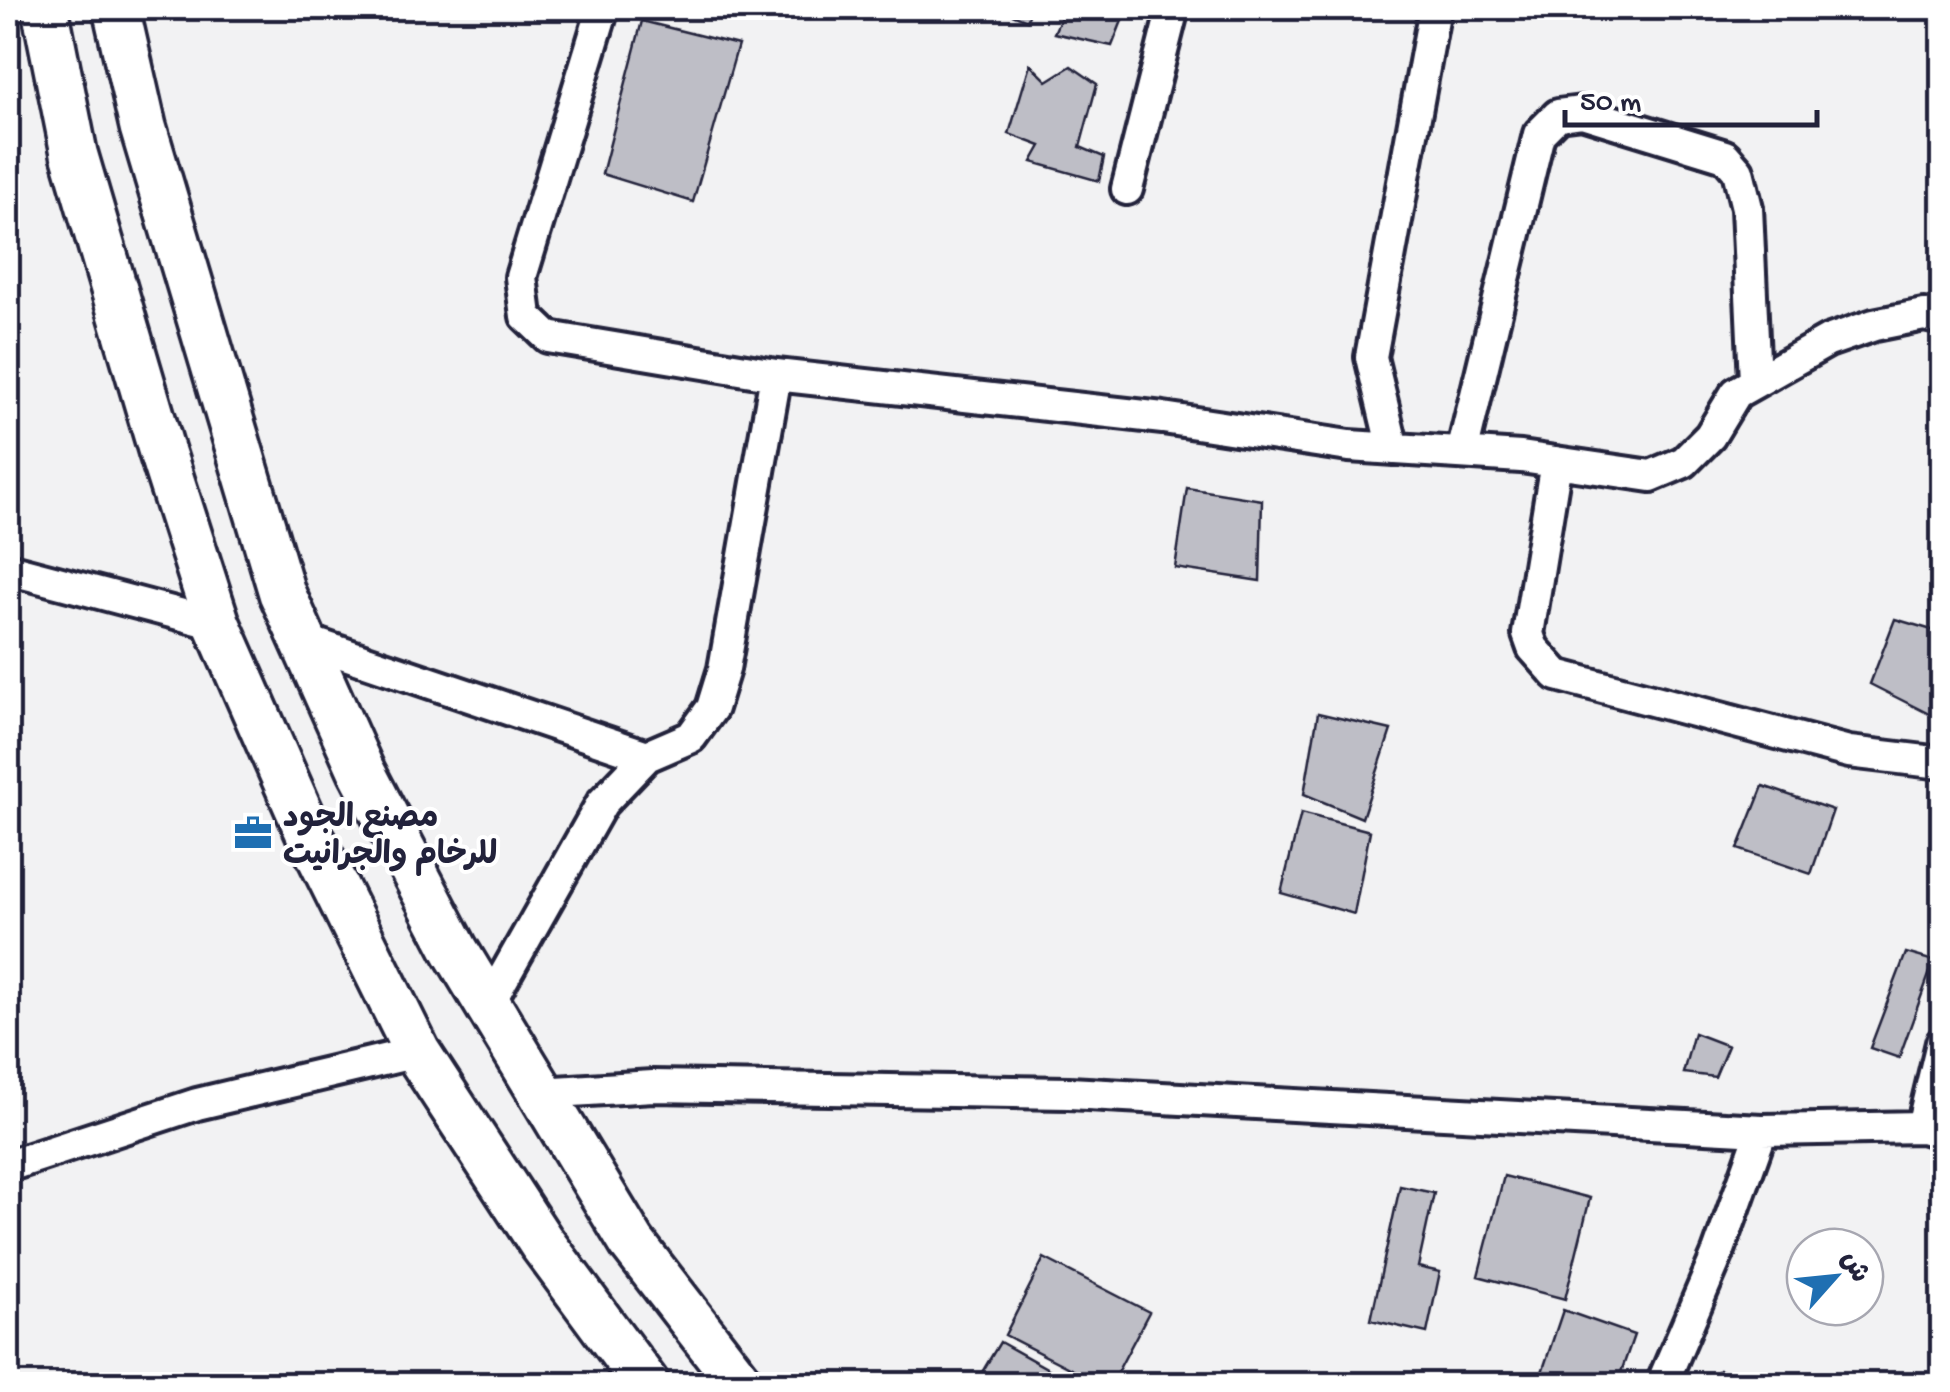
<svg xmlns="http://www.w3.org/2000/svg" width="1950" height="1392" viewBox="0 0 1950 1392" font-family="'Gochi Hand','Playpen Sans Arabic',sans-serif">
<rect width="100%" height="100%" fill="#f2f2f3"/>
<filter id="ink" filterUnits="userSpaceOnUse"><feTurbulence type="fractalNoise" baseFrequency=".01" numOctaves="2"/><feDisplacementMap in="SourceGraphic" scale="20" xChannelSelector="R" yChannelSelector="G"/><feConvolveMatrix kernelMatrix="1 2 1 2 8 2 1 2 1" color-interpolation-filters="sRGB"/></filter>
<g filter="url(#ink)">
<path fill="#bebec6" stroke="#22223b" stroke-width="2.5" d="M997 8H1032L1027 20Z
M1065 8H1127L1112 46 1054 33Z
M642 21 738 45 693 202 602 174Z
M1030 64 1047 81 1071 66 1097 84 1080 147 1104 157 1099 181 1032 162 1041 146 1009 134Z
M1187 488 1262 500 1260 581 1175 568Z
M1895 619 1942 633V710L1939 719 1870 684Z
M1318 713 1391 730 1362 818 1304 794Z
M1763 786 1833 810 1811 874 1738 849Z
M1301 813 1370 831 1354 914 1281 893Z
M1906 953 1934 961 1899 1058 1870 1048Z
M1694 1033 1728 1046 1715 1077 1683 1073Z
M1504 1176 1590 1198 1565 1299 1478 1276Z
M1400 1186 1434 1193 1418 1267 1440 1272 1427 1333 1371 1320Z
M1044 1258 1149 1312 1111 1384H1100L1005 1335Z
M1563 1310 1634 1335 1617 1384H1538Z
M1000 1342 1075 1384H975Z
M1719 1370 1755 1384H1709Z"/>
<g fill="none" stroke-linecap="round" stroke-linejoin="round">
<g stroke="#22223b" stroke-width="38">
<path id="minor" d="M603 8 521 277 526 316 548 337 776 375 1163 418 1349 446 1521 457 1651 476 1684 462 1710 436 1736 393 1828 341 1874 325 1924 315 1942 319
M1127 189 1173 8
M1393 449 1371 357 1435 8
M1462 453 1539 134 1558 115 1582 112 1725 156 1738 171 1747 208 1755 381
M1556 462 1528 634 1533 648 1557 675 1849 752 1942 763
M8 569 217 624
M304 640 647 756
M488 1005 602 803 647 756 691 737 712 708 724 669 776 375
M540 1093 653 1086 1069 1093 1762 1130 1922 1127 1942 1133
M1922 1127 1942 1043
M8 1166 197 1104 417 1052
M1662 1384 1718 1253 1762 1130"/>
</g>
<g stroke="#22223b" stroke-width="52">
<path id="primary" d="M45 8 74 153 161 449 217 624 312 840 417 1052 541 1242 646 1384
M116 8 143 127 282 593 361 770 455 950 632 1243 741 1384"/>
</g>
<use href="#minor" stroke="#fff" stroke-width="30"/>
<use href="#primary" stroke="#fff" stroke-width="45"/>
</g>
</g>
<defs>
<g id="office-bare" transform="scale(3)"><path d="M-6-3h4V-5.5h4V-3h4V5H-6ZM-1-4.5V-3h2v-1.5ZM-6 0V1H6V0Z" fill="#1f6fb2" stroke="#fff" stroke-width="2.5" paint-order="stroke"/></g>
</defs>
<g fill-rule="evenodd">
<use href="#office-bare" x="253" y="833"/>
</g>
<g text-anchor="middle" stroke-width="8" stroke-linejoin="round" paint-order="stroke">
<g font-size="32" font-weight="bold" fill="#22223b" stroke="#fff" text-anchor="start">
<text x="283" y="826">مصنع الجود<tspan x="283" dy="37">للرخام والجرانيت</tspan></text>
</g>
</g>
<rect width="1950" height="1392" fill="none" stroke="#fff" stroke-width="40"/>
<rect x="20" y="20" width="1910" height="1352" fill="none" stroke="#22223b" stroke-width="4" filter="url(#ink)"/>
<g transform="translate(1835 1277) rotate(63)"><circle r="48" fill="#ffffff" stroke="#a7a7b1" stroke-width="2.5"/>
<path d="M0-8L18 38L0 25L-18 38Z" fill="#1f6fb2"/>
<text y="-15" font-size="28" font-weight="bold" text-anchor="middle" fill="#22223b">ش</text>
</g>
<path d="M1565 110v15h252v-15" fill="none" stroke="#22223b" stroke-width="5"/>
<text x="1580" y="110" font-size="30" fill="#22223b" stroke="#ffffff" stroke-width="8" paint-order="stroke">50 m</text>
</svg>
